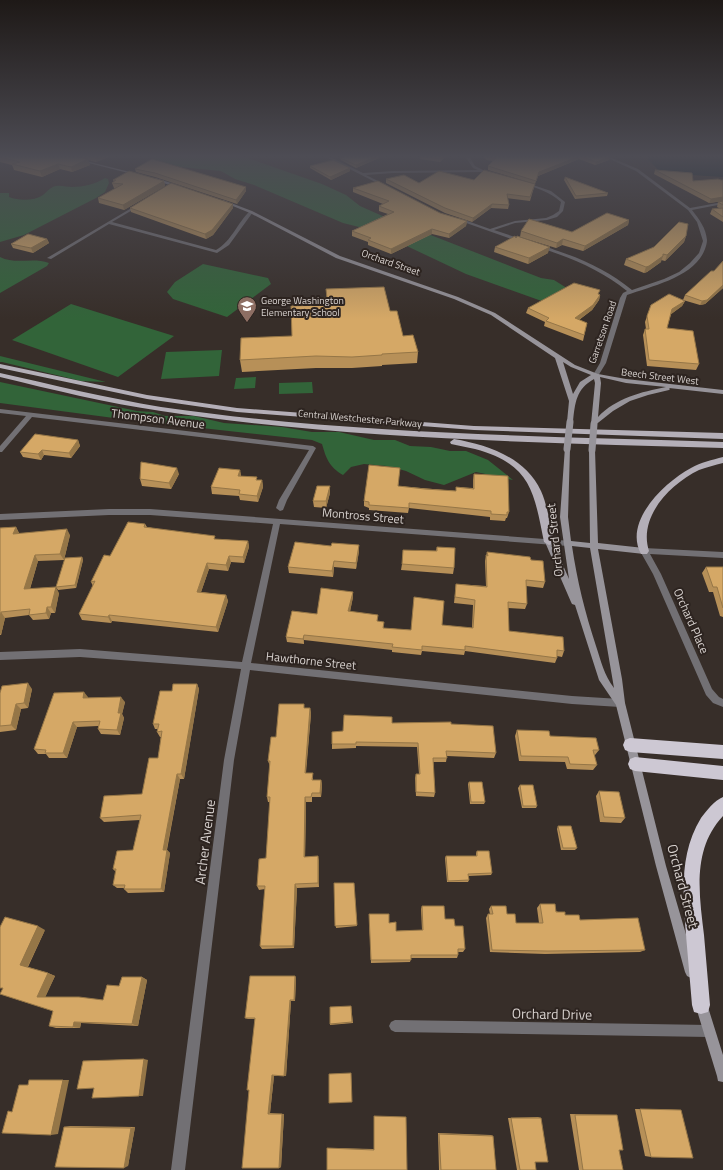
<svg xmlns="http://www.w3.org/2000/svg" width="723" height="1170" viewBox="0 0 723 1170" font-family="'Titillium Web',sans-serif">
<rect width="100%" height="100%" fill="#372e29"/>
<path fill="#326439" d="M146 156H242L322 184 346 195 360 206 387 218 541 278 554 280 570 290 550 304 466 274 375 231 343 223 254 185 235 179 221 171 180 167Z
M105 178 108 179 109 183 105 192 96 198 24 235 0 242V193H9V197C19 201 34 201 43 195 47 192 50 187 56 186 61 185 67 187 72 187 83 187 96 184 105 178Z
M0 257C15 265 33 257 49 263L47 266 0 293Z
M203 264 268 278 271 284 227 317 173 299 167 292 175 282Z
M71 304 174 336 118 377 12 340Z
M222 350 219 376 161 379 166 352Z
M0 356 106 382 81 381 2 362H0Z
M256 377 255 388 234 389 236 378Z
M0 382 137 411 153 412 165 416H194L224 423 282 427 312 432H339L374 440H395L410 446 431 447 450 451H466L488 460 513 480 476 472 444 485 425 480 406 471 387 466 364 464 351 467 343 475C329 467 326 458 322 444L312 440 129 420 0 403Z
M312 382 313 393 279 394V383Z"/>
<path fill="#001824" d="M651 156H723V177L661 173 648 159Z"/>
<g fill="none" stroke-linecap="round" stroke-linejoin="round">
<path fill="#727074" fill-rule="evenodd" d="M324 156H328L363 173 393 171 478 170 473 168 465 156H469L475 166 493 175 490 176 482 172 393 173 366 175 388 186 387 188Z
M603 156H607L638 169 690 208 723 202V204L692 210C699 219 706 228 707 240 707 243 706 246 705 249 695 277 652 286 627 295L606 363 598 376 596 377 593 375 600 363 620 298 623 293 627 291C601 270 570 257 537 247V245C544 245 552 249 558 251 585 260 610 272 632 290L664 279 679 272 690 263 699 253 703 241 697 222 688 210 636 171Z
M524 182 551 191 565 202 563 211 557 217 547 220 515 223 494 230 524 240V242H520L455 219 459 218 490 229 515 221 546 218 553 215 559 211 561 202C550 192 537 188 523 184Z
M140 203 141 205 112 222 216 250C232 241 237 223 250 211L253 212 229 245 217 253 109 224 51 259 47 258Z
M0 409 313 446 316 448 287 500 283 510 280 511 276 508 279 500 309 450 32 417 2 452H0V446L26 416 0 413Z
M109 509H150L571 541 572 543 568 546 280 524 251 663 572 696 620 699 623 700 625 703 623 706 620 707 572 704 250 670 234 760 185 1170H171L224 760 241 669 80 657 0 660V652L80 649 242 662 273 524 150 515H109L0 520V514Z
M644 548 723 552V558L650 554 661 574 712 689 719 697 723 699V707L713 703 706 695 653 574 640 551Z
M395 1020 709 1025 713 1027 715 1031 713 1035 709 1037 395 1032 391 1030 389 1026 391 1022Z"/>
<path fill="#97949a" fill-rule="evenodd" d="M61 156H66L138 174 136 175Z
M155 178 181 186 182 187 179 188 154 180Z
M223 200 252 211 340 256 458 297 495 313 575 365 598 374 626 379 723 390V394L669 388 670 389 669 390 648 395 630 401 613 411 594 426 591 424 595 383 594 379C576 389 575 403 573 422L570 424 568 423 567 422 569 401 555 358 491 315 454 299 336 258 250 213 223 202ZM563 362 571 367 591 375 580 382 573 394ZM600 377 626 383 666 387C641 392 616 398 598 417L601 383Z
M565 447H569L570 449 568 517 571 541 590 543 589 450 592 448 595 450 598 543 644 548 648 551 644 554 598 549 622 679 625 703 666 866 697 972 695 976 691 978 687 976 685 972 656 866 616 705 599 680 575 605 572 604 571 602 545 542 549 539 552 540 569 579 560 517ZM572 546 590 548 614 688C604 675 601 661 596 646 585 613 577 580 572 546Z
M701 998 705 1000 707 1004 723 1055V1082L718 1081 717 1076 695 1004 697 1000Z"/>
<path fill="#b4afb8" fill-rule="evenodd" d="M0 364 147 395 237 408 474 426 723 433V439L474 430 237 412 147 399 0 368Z
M0 373C53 385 107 398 161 407 347 434 536 436 723 442V448C536 442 347 440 161 411 107 403 53 390 0 377Z
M454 439C488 445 525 457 541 491 548 507 550 525 554 542L552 544 549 545 544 542C534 492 531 464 475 449 467 447 459 446 451 444L450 442Z
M723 457V463C715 465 707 467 699 470 670 484 638 517 649 551L647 554H641C623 521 665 482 691 468 701 462 712 460 723 457Z"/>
<path fill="#cdc8d3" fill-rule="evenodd" d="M630 738 723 745V759L630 752 625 750 623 745 625 740Z
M635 757 723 766V780L635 771 630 769 628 764 630 759Z
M723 797V816C692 849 699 894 704 935 706 958 708 982 710 1005L708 1012 701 1014 694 1012 692 1005C690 982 688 958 686 935 683 894 679 854 701 818 707 810 714 801 723 797Z"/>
<path stroke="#97949a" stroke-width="7" d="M567 449 570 422
M592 450 594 424"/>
</g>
<path fill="#b79058" d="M0 156H111L96 162 88 160 90 165 72 172 60 169 42 177 14 170 12 165 0 162Z
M421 156H446L440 162 420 159Z
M484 156H606L610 157 609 160 595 165 579 159 538 176 535 184 488 170V166L493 161 487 160 483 157Z
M340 158H379L356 168 341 160Z
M310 166 350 168V171L331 180 310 168Z
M135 169 246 191 237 204 155 177 136 172Z
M655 170 693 181 721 180 723 201 709 203 654 174Z
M565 177 608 193 607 196 575 199 564 180Z
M386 179 419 183 474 180 535 184 530 201 507 198 509 205 508 209 491 208 472 222 445 213 386 183Z
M113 180 164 181 165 186 124 210 99 203 98 198 116 188H114L112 183 114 182Z
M353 188 440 213 467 221 466 226 449 238 432 234 391 254 368 245V242L352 236V231L388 214 379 211V206L383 204 353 192Z
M723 201V222L710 214 712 209 719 208 717 207 718 202Z
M130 208H233L213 235 206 239 131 212Z
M629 220 628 225 583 251 562 245 556 248 520 237 521 231 572 232Z
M686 236 684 242 665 261 661 260V262L647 272 644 273 624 265 626 259Z
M516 238 548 253 528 264 494 252 495 247Z
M47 239 49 243 33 253 13 248 11 244Z
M723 261V288L705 304 700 305 683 300 685 295 714 271Z
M326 289 390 311 403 336 418 352 417 363 382 365V366L352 368H316L242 372 240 360 292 336 323 305 327 298Z
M599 294 600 295 599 300 592 310 579 320 587 323 583 341 544 326 545 322 526 313 528 308Z
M685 301 682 306 671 314 667 328 699 364 696 370 647 366 643 335 645 329H646L645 322 651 305Z
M78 440 80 446 71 458 44 455 41 460 23 457 20 452Z
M400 468 398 486 456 491V487L473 488V480L474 474 509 512 507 518H506L505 521 490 520V517L409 508 408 513 369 510V508L364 506V501Z
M240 470 241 476 257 477V480H262L263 487 258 502 240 500 239 496 212 494 211 487Z
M179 474 171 489 142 486 140 479Z
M330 493 326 508 314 507 313 501Z
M145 524 147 527 216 539 248 541 249 547 244 563 231 562 228 571 209 569 201 592 226 595 228 601 218 632 112 621 111 623 82 620 79 614 93 586 91 582 110 556Z
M16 527 19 533 70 535 64 560 38 561 30 589 59 593 55 613H51L49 619 33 620 29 615 5 618 1 635H0V528Z
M437 547 454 568 453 574 401 570 402 564 436 551Z
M359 551 356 569 334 567 333 577 289 573 288 567Z
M487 552 531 560 545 582 543 588 526 586 527 604 525 609 508 608 509 631 564 651 562 657 557 656V658L555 663 465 651 464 655 422 651 421 655 392 652V650L304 640V644L287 642 286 637 317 614 353 592V597L350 611 378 621 384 628 411 630 442 625 472 628 473 605 454 603 456 584 486 586 485 561Z
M82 557 83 560 76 588 58 590 56 587Z
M706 567H723V617L720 616 713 592H709L702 573Z
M197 684 199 689 184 779H180L167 850 170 853 164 892 128 893 124 889 125 888H117L113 885 116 872 113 869 133 850 140 820 104 822 100 818 142 794 158 758 161 737H160L157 732 158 729H155L153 724 172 691Z
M32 689 28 708 21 709 16 730 0 732V693Z
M88 697V698L125 702 122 714 124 718 120 735 101 734 98 729V726L77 727 67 758H49L46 754H38L34 749Z
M304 708H310L311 714 306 773 313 778V780H321L322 785 321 797H312V802H306L305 857 319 860V887L297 888 294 948 262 949 260 946 265 889 259 890 257 886 266 858 270 802H268L267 797 270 766 268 761 276 737Z
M392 723 451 724 496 753 494 758 447 756 446 762H433L435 793 434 797 416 796 415 778 416 774H419L417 747 356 746V748L332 749V744L343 731Z
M517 730 599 750 595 755H594L597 765 593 770 567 769 565 762 519 761 515 736Z
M469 782 485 802 484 804H470L468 784Z
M520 785 537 806 536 808H522L518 788Z
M599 791 625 818 621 823 600 822 596 796Z
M558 826 577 848 575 850H561L557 829Z
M477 851 492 873 491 875 468 876 469 880 468 882H447L445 858 446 856H476V853Z
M334 883H354L357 926 336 928Z
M540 904 565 915 580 920 645 950 640 952 545 954 490 952 486 918 488 914H490L489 909 491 906 507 914 516 923H539L537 908Z
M422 906 445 919 455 926 465 949 463 952H458V955L457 958H411L410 962 371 963 369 917 389 923 396 931 422 930 421 909Z
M45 930 28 967 48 973 55 976 45 997 103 1000 119 986 142 977 147 980 138 1026 81 1023 80 1028H56L49 1026 53 1011 0 994Z
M295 976 296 978 295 1001H291L286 1076H274L270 1113 284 1114 281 1167 279 1168 249 1090 255 1019H248L245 1018Z
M351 1006 353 1023 330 1025V1024Z
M635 1109 681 1110 651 1157 645 1156Z
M570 1114 617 1115 619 1150 623 1170H579Z
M538 1117 541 1118 535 1162 536 1170H517L508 1118Z
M70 1126 135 1127 128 1166 64 1127Z
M438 1133 491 1135 493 1136 496 1170H439Z
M327 1148H328L373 1149 407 1170Z"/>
<path fill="#957647" d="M95 156H111L96 162Z
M378 156H379V158L356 168V165Z
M443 156H446L440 162V159Z
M580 156 579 159 538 176 535 184 539 172Z
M610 157 609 160 595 165 596 162Z
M88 159 90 165 72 172 71 167Z
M58 164 60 169 42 177 40 171Z
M350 168V171L331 180 330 177Z
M164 181 165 186 124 210 123 205Z
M246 187V191L237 204 236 200Z
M723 197V201L709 203 711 199Z
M233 204V208L213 235 206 239 205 234Z
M492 204 491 208 472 222 473 218Z
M629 220 628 225 583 251 585 246Z
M467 221 466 226 449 238V234Z
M432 229V234L391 254V249Z
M686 236 684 242 665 261 667 255Z
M47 239 49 243 33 253 31 248Z
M563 239 562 245 556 248 557 243Z
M550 247 548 253 528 264 529 258Z
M663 256 661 262 647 272 644 273 646 267Z
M723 285V288L705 304 700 305 702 301Z
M600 295 599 300 592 310 573 324 575 318Z
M685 301 682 306 670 315 672 309Z
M78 440 80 446 71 458 69 453Z
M42 450 44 455 41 460 38 454Z
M177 468 179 474 171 489 169 483Z
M240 470 241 477 238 476Z
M262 480 263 487 258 502 257 496Z
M330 486V493L326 508V501Z
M16 527 19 533 17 540 13 534Z
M67 529 70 535 64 560 60 554Z
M248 541 249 547 244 563 243 557Z
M359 545V551L356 569V563Z
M35 555 38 561 28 595 24 589Z
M229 556 231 562 228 571 226 565Z
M82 557 83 560 76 588 75 585Z
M334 561V567L333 577 332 571Z
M207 563 209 569 199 598 197 592Z
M56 587 59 593 55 613 51 607Z
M353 592V597L349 617 348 611Z
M226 595 228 601 218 632 216 627Z
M47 607 51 613 49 619 46 613Z
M1 612 5 618 1 635 0 633V617Z
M109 615 112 621 111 623 108 617Z
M304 635V644L303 639Z
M28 683 32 689 28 708 24 703Z
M197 684 199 689 184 779 181 774Z
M84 692 88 697 86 703 83 698Z
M121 697 125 702 122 714 124 718 120 735 117 730 118 713Z
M16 704 21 709 16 730 11 725Z
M310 708 311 714 305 778V773Z
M73 722 77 727 67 758 63 753Z
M177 774 180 779 166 853 163 850Z
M321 780 322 785 321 797 320 793Z
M305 797 306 802 305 861 304 857Z
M167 850 170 853 164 892 161 889Z
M318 856 319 860V887L318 883Z
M295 884 297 888 294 948 293 946Z
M38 926 45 930 27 968 20 965Z
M48 973 55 976 44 1000 37 997Z
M295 976 296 978 295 1001 294 1000Z
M142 977 147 980 138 1026 132 1024Z
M290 1000 291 1001 286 1076H284Z
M74 1022 81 1023 80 1028 73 1027Z
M144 1059 148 1060 143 1096H139Z
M272 1075 274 1076 270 1113 268 1114Z
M63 1080H69L58 1134 51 1135Z
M282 1114H284L281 1167 279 1168Z
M135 1127 128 1166 124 1168 131 1128Z"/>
<path fill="#d5a866" stroke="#957647" d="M0 156H73L88 159 71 167 58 164 40 171 12 164 20 162 0 157Z
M349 156H378L356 165 340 158Z
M421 156H443L440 159Z
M486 156H606L610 157 596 162 580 156 539 172 536 181 488 166 496 158 488 157Z
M152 159 246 187 236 200 155 173 135 169Z
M333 160 350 168 330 177 310 166Z
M484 170 535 184 530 197 507 194 509 205 492 204 473 218 445 208 386 179 404 175 419 183 439 171 474 180Z
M655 170 692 173 693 181 718 179 721 180H723V197L711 199Z
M129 171 164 181 123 205 98 198 123 184 112 183 116 180H113Z
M565 177 608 193 576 196Z
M378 181 440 213 467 221 449 234 432 229 391 249 368 240 371 238 352 231 394 212 379 206 389 201 353 188Z
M171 183 233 204 212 230 205 234 130 208Z
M723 201V205L718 202Z
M723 208V217L712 209Z
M607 213 629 220 585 246 563 239 557 243 521 231 529 219 572 232Z
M679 222 688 224 686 236 667 255 663 254V256L649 266 646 267 626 259 654 247Z
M28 234 47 239 31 248 11 244Z
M515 236 516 238 517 236 550 247 529 258 495 247Z
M723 261V285L707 300 702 301 685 295 711 271H714Z
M574 283 600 290 598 294 600 295 593 305 575 318 587 323 584 335 546 321 549 318 528 308Z
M384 287 390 311H397L403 336 413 335 418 352 382 354V355L352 357 316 356 240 360 241 338 292 336 291 306 323 305 322 298H327L326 289Z
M669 294 685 301 672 309 667 328 693 331 699 364 649 360 645 329H649L647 316 651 305Z
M35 434 78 440 69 453 42 450 38 454 20 452Z
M141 462 177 468 169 483 140 479Z
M369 465 400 468 398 486 425 489 456 491V487L474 489V474L508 476 509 512H507V515L491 514V511L409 503V508L369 505V502L364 501Z
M219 468 240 470 238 476 257 477 256 480H262L257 496 239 494 240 490 211 487Z
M317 486H330L326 501H313Z
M128 522 145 524 144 527 215 536 214 539 248 541 243 557 229 556 226 565 207 563 197 592 226 595 216 627 109 615 108 617 79 614 95 581 91 582 104 555 110 556Z
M16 527 13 534 67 529 60 554 35 555 24 589 56 587 51 607H47L46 613 29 615 30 609 1 612 0 617V528Z
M295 542 331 546 332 543 359 545 356 563 334 561 332 571 288 567Z
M437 547 455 548 454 568 402 564 403 550 437 551Z
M487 552 530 557 531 560 543 561 545 582 526 580 527 604 508 602 509 631 563 637 564 651 557 650V658L465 646V650L422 646V650L392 647 393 644 304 635 303 639 286 637 292 611 317 614 321 588 353 592 348 611 378 615 377 621 384 622 383 628 411 630 414 597 444 601 442 625 473 628 475 600 455 597 456 584 487 587 486 555 488 556Z
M82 557 75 585 56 587 65 558Z
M706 567H723V608L717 587H713Z
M28 683 24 703 16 704 11 725 0 726V693L2 686Z
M173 684H197L181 774H177L163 850H167L161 889H124L125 885H113L116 869H113L117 851 133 850 141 815 100 818 104 796 142 794 149 758H158L162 731 157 732 159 724H153L160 691H172Z
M84 692 83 698 121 697 118 713H121L117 730 98 729 100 721 73 722 63 753H45L46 750 34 749 54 693Z
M279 704H304V708H310L305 773H313L312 780H321L320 793H312L311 797H305L304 857 318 856V883L295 884 293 946H260L265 886H257L259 859 266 858 270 797H267L270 761H268L271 737H276Z
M344 715 392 717V723L451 722V724L493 726 496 753 446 751 447 758H433L435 793 416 792V774H420L418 743 356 742V744H332V732L343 731Z
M517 730 549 731 550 736 596 738 599 750H593L597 765 570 764 568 757 521 756Z
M469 782H482L485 802H471Z
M520 785H533L537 806H523Z
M599 791 619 792 625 818 604 817Z
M558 826H571L577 848H563Z
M477 851H489L492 873 468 874 469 880 448 881 446 856H477Z
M334 883H354L357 925 335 926Z
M540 904H555L556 912H565V915H579L580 920 638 918 645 950 548 951 492 950 488 914H493L491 906H506L507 914H515L516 923H543Z
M422 906H444L445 919H454L455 926H463L465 949H458V955H411V960H371L369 914H389V923L396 922V931L423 930Z
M5 917 38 926 20 965 48 973 37 997H79L103 1000 107 985 119 986 122 977H142L132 1024 74 1022 73 1027 49 1026 53 1011 0 994 3 988H0V927Z
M250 976H295L294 1000H290L284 1076 272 1075 268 1114H282L279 1168H242L249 1090H247L255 1018H245Z
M351 1006 352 1022 330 1024V1007Z
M144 1059 139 1096 92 1098 94 1088 77 1089 83 1061Z
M351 1073 352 1102 329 1103V1074Z
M29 1080H63L51 1135 2 1133 8 1111 12 1112 19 1085H28Z
M640 1109 681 1110 693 1158 651 1157Z
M575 1115H617L623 1150H619L623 1170H583Z
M374 1116 406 1117 407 1170H327V1148L374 1150Z
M511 1118H541L548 1162H535L536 1170H520Z
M64 1127 131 1128 124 1168 55 1167Z
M439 1134 493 1136 496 1170H441Z"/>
<linearGradient id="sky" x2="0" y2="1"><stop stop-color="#1e1917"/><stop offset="0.49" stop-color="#4d4c54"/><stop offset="1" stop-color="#4d4c54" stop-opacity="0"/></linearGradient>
<rect width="723" height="319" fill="url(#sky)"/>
<defs>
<g id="school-pin" transform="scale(1)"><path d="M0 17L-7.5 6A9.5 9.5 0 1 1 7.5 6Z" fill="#8d6e63" stroke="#2d2420"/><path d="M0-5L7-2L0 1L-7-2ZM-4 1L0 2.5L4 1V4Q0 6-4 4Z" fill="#fff"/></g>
</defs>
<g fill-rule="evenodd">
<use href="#school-pin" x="247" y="306"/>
</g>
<g text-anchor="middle" stroke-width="4" stroke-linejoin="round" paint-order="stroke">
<g font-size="10" fill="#d8d2cf" stroke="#2d2420">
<text transform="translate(391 262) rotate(19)" y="4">Orchard Street</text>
<text transform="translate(602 332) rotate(-71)" y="4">Garretson Road</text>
<text transform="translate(660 376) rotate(7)" y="4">Beech Street West</text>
<text transform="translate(360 418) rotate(5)" y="4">Central Westchester Parkway</text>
</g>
<g font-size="10" fill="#d8d2cf" stroke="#2d2420" text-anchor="start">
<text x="261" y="304">George Washington<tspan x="261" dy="12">Elementary School</tspan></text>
</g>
<g font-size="12" fill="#d8d2cf" stroke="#2d2420">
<text transform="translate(158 419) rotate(7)" y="4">Thompson Avenue</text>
<text transform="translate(363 516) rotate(5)" y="4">Montross Street</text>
<text transform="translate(555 540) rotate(-96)" y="4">Orchard Street</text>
<text transform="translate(691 621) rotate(66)" y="4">Orchard Place</text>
<text transform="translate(311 661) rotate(6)" y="4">Hawthorne Street</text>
</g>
<g font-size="14" fill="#d8d2cf" stroke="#2d2420">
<text transform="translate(205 842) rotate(-83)" y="5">Archer Avenue</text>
<text transform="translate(683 886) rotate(75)" y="5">Orchard Street</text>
<text transform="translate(552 1014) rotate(1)" y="5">Orchard Drive</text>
</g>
</g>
</svg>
